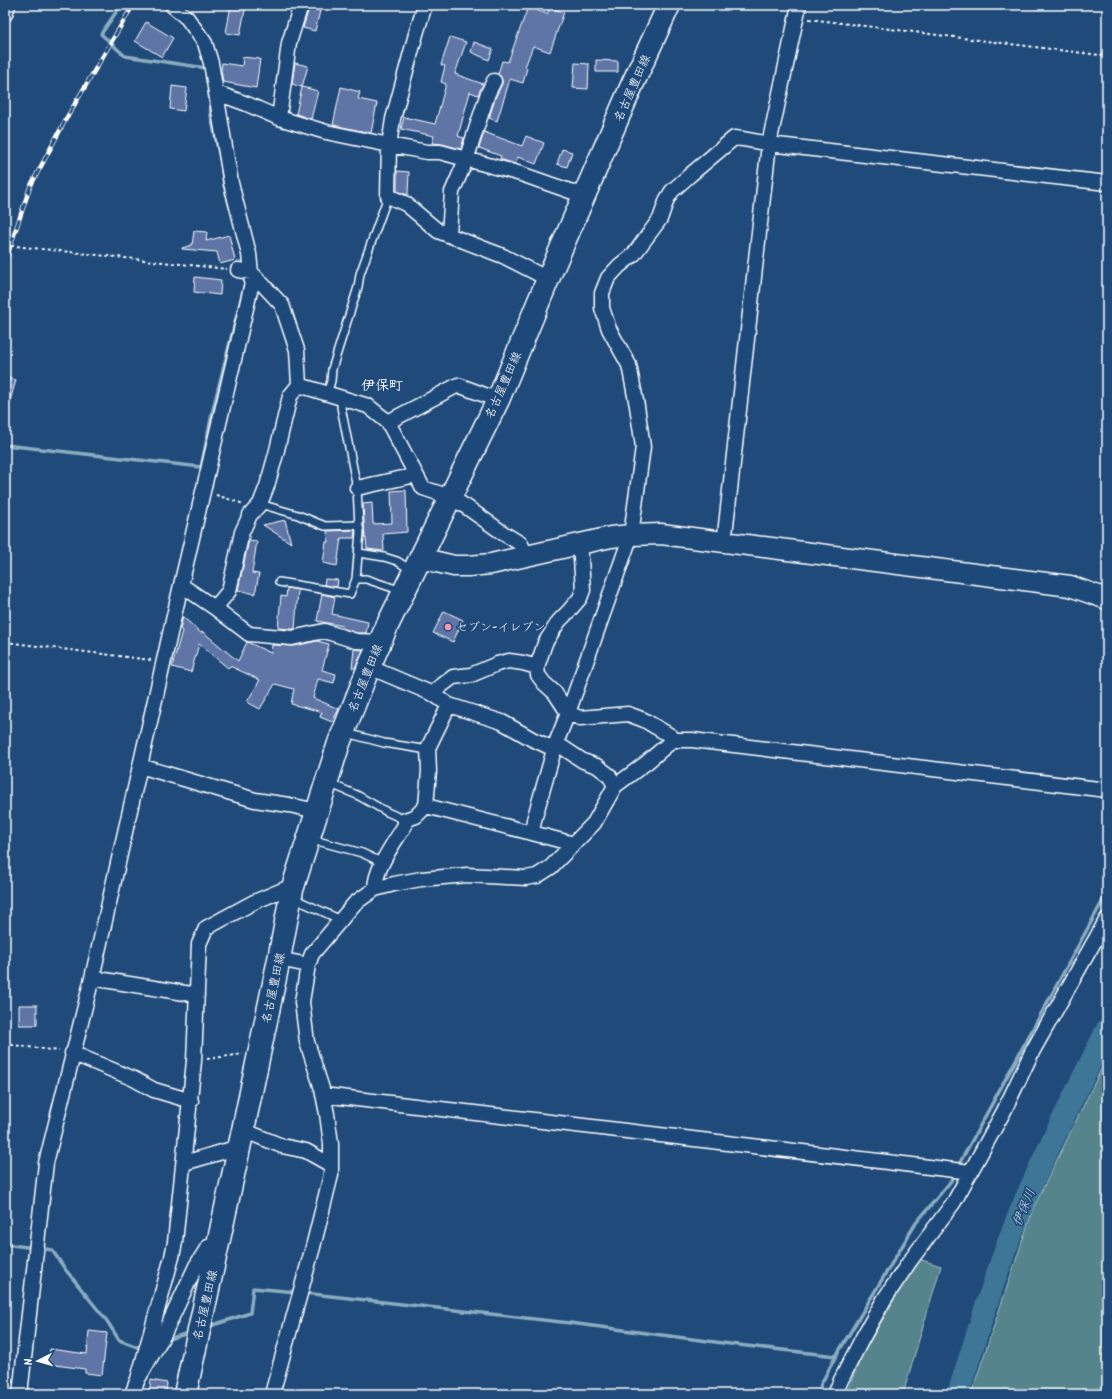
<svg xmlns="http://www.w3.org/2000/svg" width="1112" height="1399" viewBox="0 0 1112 1399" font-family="Kalam,'Klee One',sans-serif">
<rect width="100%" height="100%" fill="#1f4a7a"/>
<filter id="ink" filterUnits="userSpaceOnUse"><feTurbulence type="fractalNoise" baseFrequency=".025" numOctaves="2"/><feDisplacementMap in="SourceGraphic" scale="8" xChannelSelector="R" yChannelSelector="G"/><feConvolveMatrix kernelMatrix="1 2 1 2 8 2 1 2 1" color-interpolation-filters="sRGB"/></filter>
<g filter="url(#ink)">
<path fill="#56848d" stroke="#aac2c6" d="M1107 1057V1394H971L1033 1209Z
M918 1259 941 1266 903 1394H846L862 1355Z"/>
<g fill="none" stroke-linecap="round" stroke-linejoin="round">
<path stroke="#8badc1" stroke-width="3.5" d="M121 5 101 34 125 56 206 68V70
M209 92 211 116 221 163
M222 171 224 185 230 208
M5 445 201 467 213 409 245 283 244 275
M957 1168 1107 893
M5 1244 34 1248
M40 1248 52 1250 65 1269 107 1321 119 1340 140 1348 144 1347
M304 1293 570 1323 738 1345 836 1356 916 1223 951 1181 955 1173
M207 1327 250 1313 253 1288 296 1292
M165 1340 192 1332
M818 1394 821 1384 836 1356"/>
<path stroke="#3e7697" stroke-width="22" d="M958 1394C978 1331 997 1268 1022 1207 1048 1146 1078 1088 1107 1029"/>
</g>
<path fill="#5f75a6" stroke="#fff" d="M231 5H246L240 35 226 33Z
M528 7 547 14 550 8 564 12 550 52 533 46 525 67 527 68 523 83 510 79 497 121 489 118 496 96 502 84V80L498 74 502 61 508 62Z
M309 8 320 11 315 31 303 28Z
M146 22 173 38 162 57 135 41Z
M450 37 466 42 455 74 483 84 478 95 470 92 458 136 464 138 461 149 442 144 432 143 434 136 401 129 404 117 435 124 446 84 441 82 445 66 441 65Z
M474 42 493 49 489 60 471 52Z
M243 57 260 59 256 88 223 82 221 70 222 63 242 66Z
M596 60 618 61V72H596Z
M295 63 308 66 302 87 292 84Z
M575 63 589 64 588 89 573 88Z
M172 86 187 88 184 111 170 109Z
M302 87 318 91 311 119 296 114Z
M341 87 360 92 358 99 377 103 371 133 333 125Z
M484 132 522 146 526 136 544 143 536 164 518 157 515 164 500 159 501 156 479 148Z
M562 149 572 152 567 167 557 164Z
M397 171 409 172 408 195 397 191Z
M194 231 207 232 206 241 229 235 235 260 220 264 217 252 182 249V248L192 245Z
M195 277 221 280 220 295 194 292Z
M5 377 16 380 8 408H5Z
M406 490 407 532 383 534 384 551 367 549 366 538H365L363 504 372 503 373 524 392 523 391 491Z
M285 520 291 543 263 525Z
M355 530 354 538H341L337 566 323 563 326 542H328L327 531Z
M249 540 257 541 252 573 259 574 255 594 238 590Z
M325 579 338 580 337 587 324 585Z
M287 588 298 590 295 629H291L278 628 281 596 286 597Z
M322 594 335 597 332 614 368 622 366 633H357L342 628 343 626 317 621Z
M444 611 463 620 453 642 433 633Z
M183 617 201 633 203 632 238 661 247 642 271 653 272 645 294 646 317 641 329 644 322 670 336 674 334 683 318 679 313 698 339 709 332 722 320 717 322 712 291 704 294 689 275 684 260 709 247 702 260 680 230 666 228 668 199 644 191 672 172 667 182 631 180 629Z
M354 649 363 650 355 668H352Z
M19 1005H37V1025H19Z
M89 1331 107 1333 102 1375 85 1373V1369L48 1364 50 1349 87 1354Z
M151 1380 167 1383 166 1394H149Z"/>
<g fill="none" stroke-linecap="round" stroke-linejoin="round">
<g stroke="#fff" stroke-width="10">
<path id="lane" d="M327 394 331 381 332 369 358 287 360 274 388 196
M260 504 298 515 325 526 359 525
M359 553 384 557 397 561 411 570
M356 579H366L402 591
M279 582 350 594 356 579 360 532 359 526 357 488 341 407 342 399
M346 732 350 734 384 743 428 750
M328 783 357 795 387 812 405 820
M310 839 362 853 383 863
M293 898 341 920"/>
</g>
<g stroke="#fff" stroke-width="17">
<path id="street" d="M425 5 416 34 393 119 389 145 388 196 406 204 438 231 503 256 548 279
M5 14 8 5
M217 93 247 104 279 118 326 132 389 145 427 152H440L521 174 584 196
M279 118 289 43 301 5
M449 234 452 192 466 160 488 93 494 81
M299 385 368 406 388 422
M498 400 458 385 388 422 423 488 450 497 465 506 503 533 521 544 526 556
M357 488 416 475
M580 543 583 590 580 598 568 612 559 621 545 643 537 667 538 675 544 683 555 693 568 713 580 718 628 714 644 720 671 736 673 740
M724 543 769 144 799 5
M181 585 215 608 229 591 242 532 250 515 260 504 267 486 276 454 290 396 299 385 297 350 282 305 251 272 238 270
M215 608 249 634 292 638 324 631 356 641 380 642
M369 667 433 694 449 705 502 722 532 739 554 749
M433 694 441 686 453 677 471 675 497 664 509 661 523 663 537 667
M556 743 583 761 597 766 609 775 615 786
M140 766 255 800 289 805 317 811
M426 806 429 771 428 748 449 705
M574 844 532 833 534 820 556 743 568 713 631 535 643 447 637 406 629 365 609 329 602 308V293L608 278 619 266 634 254 660 219 667 199 672 191 690 175 734 138 743 139 769 144 1107 183
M375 889C375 868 394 843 405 825V820L416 816 426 806 532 833
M279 959 308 965
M92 978 197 995
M72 1053 134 1079 154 1090 191 1101
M323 1095 971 1172
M243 1130 282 1146 306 1151 331 1165
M184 1163 239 1147
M138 1379 172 1257 175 1242 194 1061 199 944 206 928 254 902 285 889 292 890
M20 1394 46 1163 92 978 181 585 252 283 249 254 231 183 211 63 205 43 187 18 172 5
M132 1394 138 1379 163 1336 196 1266 208 1247 219 1242
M272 1394 313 1247 331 1175V1144L327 1114 322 1089 307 1042 302 1002 308 965 312 954 355 903 375 889 394 884 421 879 467 875 526 878 537 876 551 867 594 823 615 786 646 763 673 740H692L1107 790
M835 1394 841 1380 863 1337 885 1298 910 1261 954 1202 1004 1111 1032 1052 1107 919"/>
</g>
<g stroke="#fff" stroke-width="23">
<path id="secondary" d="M420 558 454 566H469L491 564 611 537 631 535 661 534 1070 586 1107 599"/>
</g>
<g stroke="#fff" stroke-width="25">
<path id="primary" d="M185 1394 243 1130 279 959 292 890 339 743 369 667 387 626 498 400 548 279 632 85 669 5"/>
</g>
<path stroke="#fff" stroke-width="2" stroke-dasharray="3 3" stroke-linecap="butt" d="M809 19 1107 56
M5 245 227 269
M216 495 244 504
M5 642 151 660
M5 1044 59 1051
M207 1059 243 1054"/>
<use href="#lane" stroke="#1f4a7a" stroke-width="7"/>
<use href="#street" stroke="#1f4a7a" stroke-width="14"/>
<use href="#secondary" stroke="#1f4a7a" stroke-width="20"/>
<use href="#primary" stroke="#1f4a7a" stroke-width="22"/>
<g stroke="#fff" stroke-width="4.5">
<path id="rail" d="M5 262 30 187 66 119 133 5"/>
</g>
<use href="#rail" stroke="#1f4a7a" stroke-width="3" stroke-dasharray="9" stroke-linecap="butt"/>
</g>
</g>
<circle fill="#ff9aa2" stroke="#1f4a7a" stroke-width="1.5" cx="448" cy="627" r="4"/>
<g text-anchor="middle" stroke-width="3.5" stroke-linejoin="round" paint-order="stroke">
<g font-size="12" fill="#fff" stroke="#1f4a7a">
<text transform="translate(632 88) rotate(-66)" y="4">名古屋豊田線</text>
<text transform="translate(503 385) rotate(-66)" y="4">名古屋豊田線</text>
<text transform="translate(365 678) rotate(-68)" y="4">名古屋豊田線</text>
<text transform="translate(273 988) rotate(-78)" y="4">名古屋豊田線</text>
<text transform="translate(205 1305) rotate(-77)" y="4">名古屋豊田線</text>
</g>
<g font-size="12" fill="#fff" stroke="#1f4a7a" text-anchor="start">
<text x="456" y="631">セブン-イレブン</text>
</g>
<g font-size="13" font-style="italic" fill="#cfdde5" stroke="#1f4a7a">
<text transform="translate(1023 1207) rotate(-67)" y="5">伊保川</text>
</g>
<g font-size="14" font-weight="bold" fill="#fff" stroke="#1f4a7a">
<text x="382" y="390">伊保町</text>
</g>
</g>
<rect width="1112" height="1399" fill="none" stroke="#1f4a7a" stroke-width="20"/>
<rect x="10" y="10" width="1092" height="1379" fill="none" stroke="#fff" stroke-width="1.5" filter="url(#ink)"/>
<g transform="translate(38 1361) rotate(264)" stroke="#1f4a7a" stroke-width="3" paint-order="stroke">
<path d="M0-3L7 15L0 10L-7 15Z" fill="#ffffff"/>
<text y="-6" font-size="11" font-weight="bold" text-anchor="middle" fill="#ffffff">N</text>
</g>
</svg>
